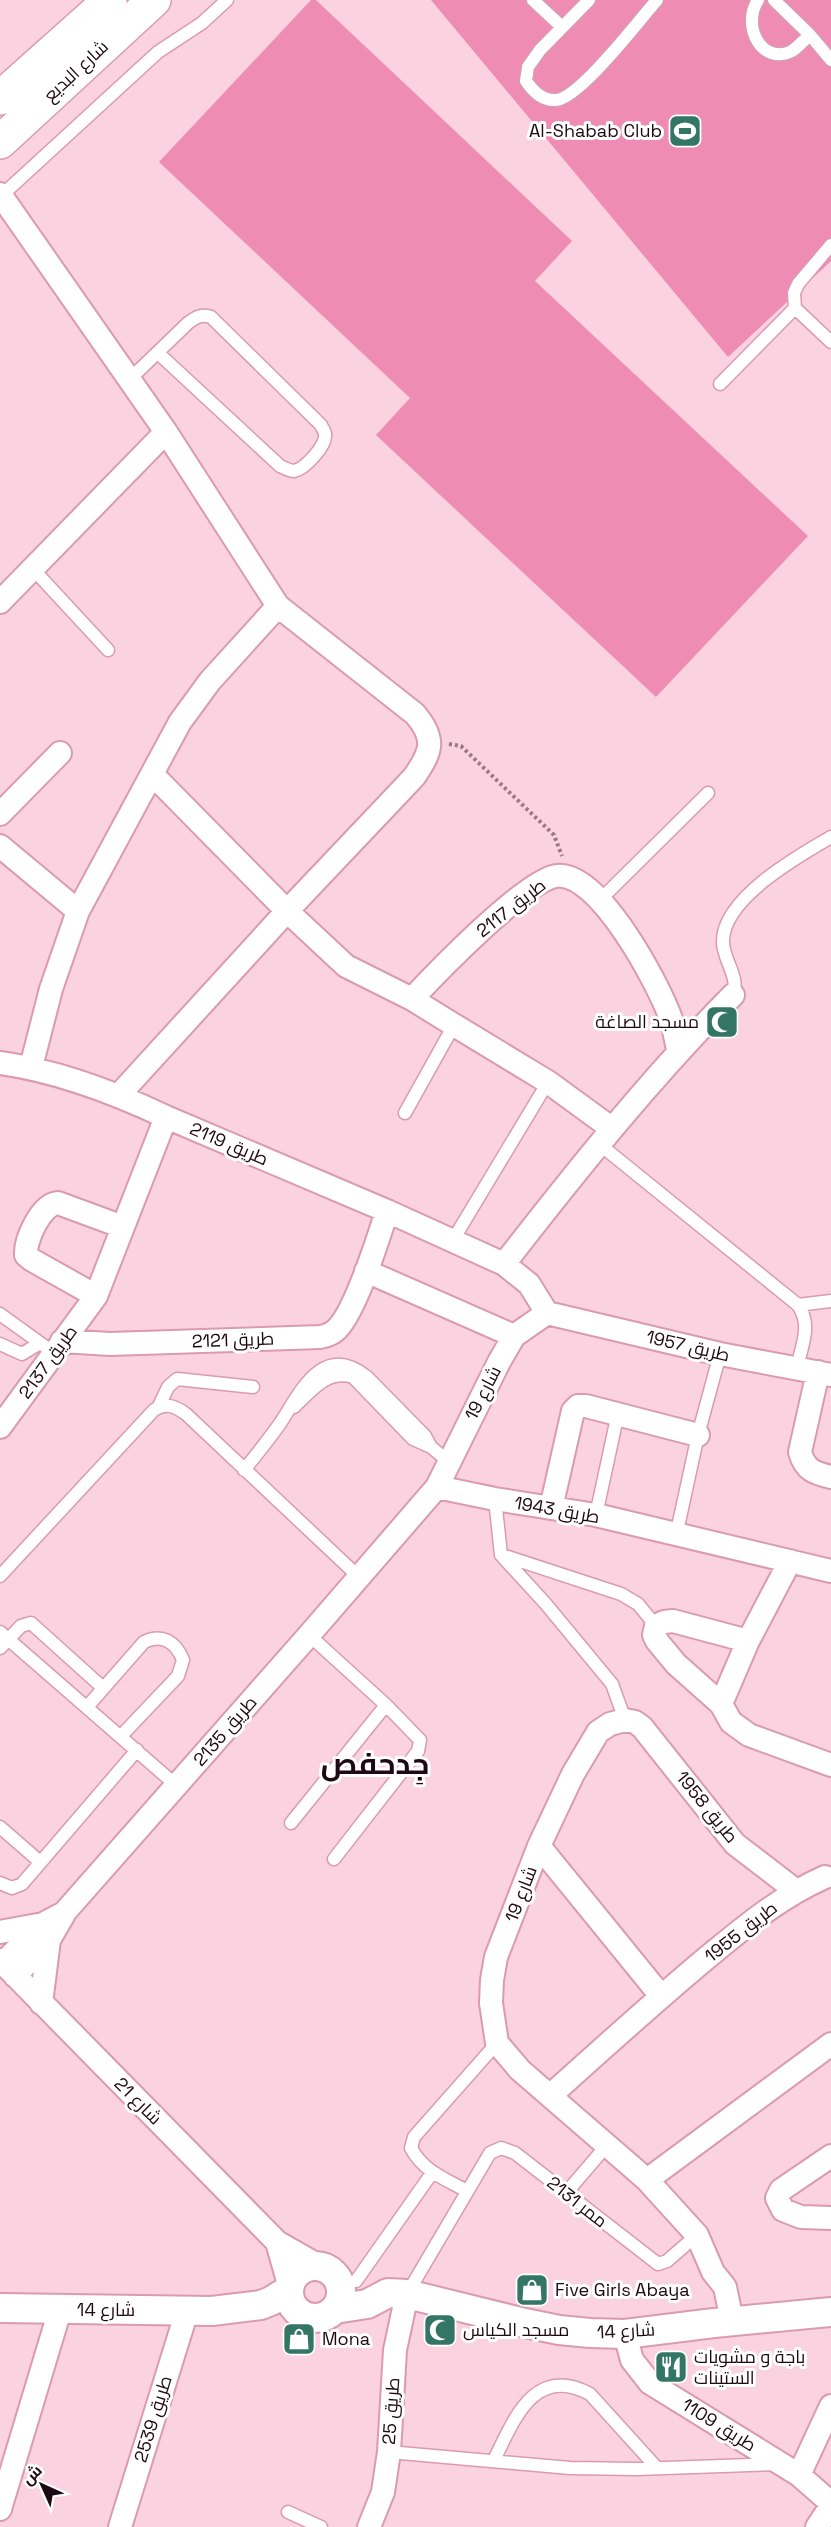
<svg xmlns="http://www.w3.org/2000/svg" width="831" height="2527" viewBox="0 0 831 2527" font-family="'Space Grotesk',Cairo,sans-serif">
<rect width="100%" height="100%" fill="#fbd2e0"/>
<path fill="#ef8cb3" d="M311 0H316L572 241 535 281 808 536 656 697 376 435 410 398 159 162Z
M431 0H831V261L728 357Z"/>
<g fill="none" stroke-linecap="round" stroke-linejoin="round">
<g stroke="#da9ab2" stroke-width="15">
<path id="service" d="M533 0 562 27
M589 0 540 50 528 67 526 81C533 91 542 101 556 100 580 98 639 20 657 0
M758 0C741 26 762 66 792 51 798 47 804 40 810 35
M774 0 810 35 831 60
M1 196 158 52 202 23 227 0
M795 308 831 342
M130 379 188 323C196 317 201 314 211 317L321 425C322 428 325 431 325 434 327 445 305 469 294 471 289 471 285 468 280 466L158 353
M720 384 795 308 794 293 798 284 831 245
M33 569 108 650
M599 901 708 793
M733 995C740 977 723 960 723 942 722 899 798 856 831 837
M405 1113 454 1025
M598 1143 798 1305C812 1325 802 1345 797 1367
M453 1240 548 1082
M798 1305 831 1301
M0 1314 54 1353
M0 1344 22 1354 40 1343
M159 1406 168 1387 177 1379 253 1387
M294 1407C311 1391 327 1369 353 1377L413 1439 431 1447 449 1462
M244 1470C257 1454 270 1438 281 1422 301 1391 323 1342 367 1377L425 1436 431 1447
M495 1499 501 1555 545 1603 612 1684 625 1720
M596 1515 618 1413
M676 1536 698 1435 720 1354
M502 1555 621 1594 638 1604 656 1626
M0 1576 154 1410C165 1402 175 1406 186 1414L360 1578
M0 1632 177 1786
M309 1635 386 1705 420 1740 418 1751 334 1859
M0 1648 21 1626 31 1623 102 1687
M87 1707 144 1642C162 1633 176 1642 183 1660L178 1676 121 1736
M291 1823 386 1705
M0 1827 39 1861
M0 1883 12 1888 22 1884 137 1750
M467 2191C445 2179 423 2171 411 2148L414 2137 497 2043
M566 2193 608 2144
M356 2281 432 2173
M407 2294 490 2153 501 2148 515 2153 658 2264 667 2261 697 2235
M389 2452 570 2468 637 2469 777 2464
M494 2460C514 2420 534 2364 590 2394L657 2468
M288 2512 321 2527"/>
</g>
<g stroke="#da9ab2" stroke-width="26">
<path id="minor" d="M0 194 166 432 278 606 415 714C436 739 432 751 414 777L287 911 119 1095
M0 602 166 432
M153 775 287 911 346 966 412 999 454 1025 548 1082 611 1128
M0 814 60 753
M0 846 78 911
M412 999C436 973 525 881 556 876 598 869 659 985 671 1019 674 1029 676 1040 678 1050
M0 1063C58 1071 113 1092 166 1117L387 1211 504 1264 529 1284 547 1313
M31 1067 51 989 78 911 180 722 210 681 278 606
M504 1264C577 1170 650 1079 733 995
M366 1271 514 1336
M96 1296 32 1260 26 1255C25 1240 41 1204 58 1203L123 1227
M547 1313 720 1354 831 1375
M62 1341 110 1344 320 1337C327 1336 332 1334 337 1329 356 1310 378 1239 387 1211
M818 1372 800 1452C805 1470 814 1473 831 1477
M0 1427 96 1296 166 1117
M437 1487 495 1499 596 1515 831 1571
M551 1508 573 1411 578 1406H586L698 1435
M748 1641 673 1621 664 1622 656 1626 654 1635 657 1641 676 1664 721 1704 731 1722 749 1735 831 1765
M721 1704 748 1641 790 1561
M539 1846 661 1996
M0 1932 43 1924
M0 1960 277 2242 321 2267
M3 1963 43 1924 64 1913 309 1635 437 1487 499 1362 514 1336 547 1313
M15 1976 49 1940 64 1914
M41 2003 49 1940
M551 2095C603 2048 655 2001 709 1956 747 1925 780 1897 825 1877
M831 2156 781 2190 777 2198 783 2210 801 2217 831 2218
M647 2180 831 2044
M277 2242 290 2288
M732 2321 725 2287 713 2272 697 2235 647 2180 520 2070 497 2043 491 2003 492 1980 496 1957 539 1846 573 1774 598 1732 610 1724 625 1720 635 1722 642 1727 735 1844 795 1890
M625 2334 632 2360 650 2383 799 2475 831 2503
M799 2475 831 2406
M0 2509 60 2310
M120 2527 187 2311
M369 2527 383 2492 389 2452 395 2350 407 2294
M817 2527 831 2506"/>
</g>
<g stroke="#da9ab2" stroke-width="32">
<path id="tertiary" d="M289 2292a26 26 0 1 1 52 0a26 26 0 1 1-52 0Z
M0 2308 212 2311 261 2305 271 2301 289 2290
M335 2309 367 2304 388 2293 407 2294 525 2323 559 2330 590 2333 625 2334 714 2323 831 2312"/>
</g>
<g stroke="#da9ab2" stroke-width="36">
<path id="primary" d="M0 98 110 0
M0 142 154 0"/>
</g>
<path stroke="#9a7985" stroke-width="4" stroke-dasharray="3 3" stroke-linecap="butt" d="M449 744 461 746 554 835 562 856"/>
<use href="#service" stroke="#fff" stroke-width="12"/>
<use href="#minor" stroke="#fff" stroke-width="22"/>
<use href="#tertiary" stroke="#fff" stroke-width="28"/>
<use href="#primary" stroke="#fff" stroke-width="33"/>
</g>
<defs>
<g id="stadium-square" transform="scale(1.725)"><rect x="-9" y="-9" width="18" height="18" rx="4" fill="#347666" stroke="#fff"/><path d="M0-5a6.5 5 0 1 0 0 10a6.5 5 0 1 0 0-10ZM-3.5-1.8h7v3.6h-7Z" fill="#fff"/></g>
<g id="mosque-square" transform="scale(1.725)"><rect x="-9" y="-9" width="18" height="18" rx="4" fill="#347666" stroke="#fff"/><path d="M3.5-4.9A6 6 0 1 0 3.5 4.9A5 5 0 1 1 3.5-4.9Z" fill="#fff"/></g>
<g id="shop-square" transform="scale(1.725)"><rect x="-9" y="-9" width="18" height="18" rx="4" fill="#347666" stroke="#fff"/><path d="M-5-2.5h2.3a2.7 3.5 0 0 1 5.4 0H5L5.5 6h-11ZM-1.5-2.5h3a1.5 2.3 0 0 0-3 0Z" fill="#fff"/></g>
<g id="restaurant-square" transform="scale(1.725)"><rect x="-9" y="-9" width="18" height="18" rx="4" fill="#347666" stroke="#fff"/><path d="M-5-6h1v4h1v-4h1v4h1v-4h1v5L-1.5 .5V6h-2V.5L-5-1ZM5-6V6H3V1.5H1.5Q1.5-4 5-6Z" fill="#fff"/></g>
</defs>
<g fill-rule="evenodd">
<use href="#stadium-square" x="685" y="131"/>
<use href="#mosque-square" x="722" y="1022"/>
<use href="#shop-square" x="532" y="2290"/>
<use href="#mosque-square" x="440" y="2330"/>
<use href="#shop-square" x="299" y="2339"/>
<use href="#restaurant-square" x="671" y="2367"/>
</g>
<g text-anchor="middle" stroke-width="6" stroke-linejoin="round" paint-order="stroke">
<g font-size="18" fill="#1e0811" stroke="#fff">
<text transform="translate(76 71) rotate(-43)" y="6">شارع البديع</text>
<text transform="translate(511 908) rotate(-38)" y="6">طريق 2117</text>
<text transform="translate(229 1144) rotate(23)" y="6">طريق 2119</text>
<text transform="translate(233 1340) rotate(-2)" y="6">طريق 2121</text>
<text transform="translate(688 1346) rotate(13)" y="6">طريق 1957</text>
<text transform="translate(48 1362) rotate(-54)" y="6">طريق 2137</text>
<text transform="translate(483 1393) rotate(-63)" y="6">شارع 19</text>
<text transform="translate(557 1510) rotate(10)" y="6">طريق 1943</text>
<text transform="translate(225 1731) rotate(-49)" y="6">طريق 2135</text>
<text transform="translate(707 1807) rotate(51)" y="6">طريق 1958</text>
<text transform="translate(521 1894) rotate(-69)" y="6">شارع 19</text>
<text transform="translate(741 1932) rotate(-38)" y="6">طريق 1955</text>
<text transform="translate(138 2101) rotate(45)" y="6">شارع 21</text>
<text transform="translate(577 2202) rotate(38)" y="6">ممر 2131</text>
<text x="106" y="2316">شارع 14</text>
<text transform="translate(626 2331) rotate(-3)" y="6">شارع 14</text>
<text transform="translate(391 2411) rotate(-86)" y="6">طريق 25</text>
<text transform="translate(153 2419) rotate(-73)" y="6">طريق 2539</text>
<text transform="translate(719 2425) rotate(32)" y="6">طريق 1109</text>
</g>
<g font-size="18" fill="#1e0811" stroke="#fff" text-anchor="start">
<text x="662" y="137" text-anchor="end">Al-Shabab Club</text>
<text x="699" y="1028" text-anchor="end">مسجد الصاغة</text>
<text x="555" y="2296">Five Girls Abaya</text>
<text x="463" y="2336">مسجد الكياس</text>
<text x="322" y="2345">Mona</text>
<text x="694" y="2363">باجة و مشويات<tspan x="694" dy="21">الستينات</tspan></text>
</g>
<g font-size="30" font-weight="bold" fill="#1e0811" stroke="#fff">
<text x="375" y="1774">جِدحفص</text>
</g>
</g>
<g transform="translate(42 2485) rotate(315)" stroke="#ffffff" stroke-width="4.5" paint-order="stroke">
<path d="M0-4.5L10 22L0 15L-10 22Z" fill="#1e0811"/>
<text y="-9" font-size="16" font-weight="bold" text-anchor="middle" fill="#1e0811">ش</text>
</g>
</svg>
